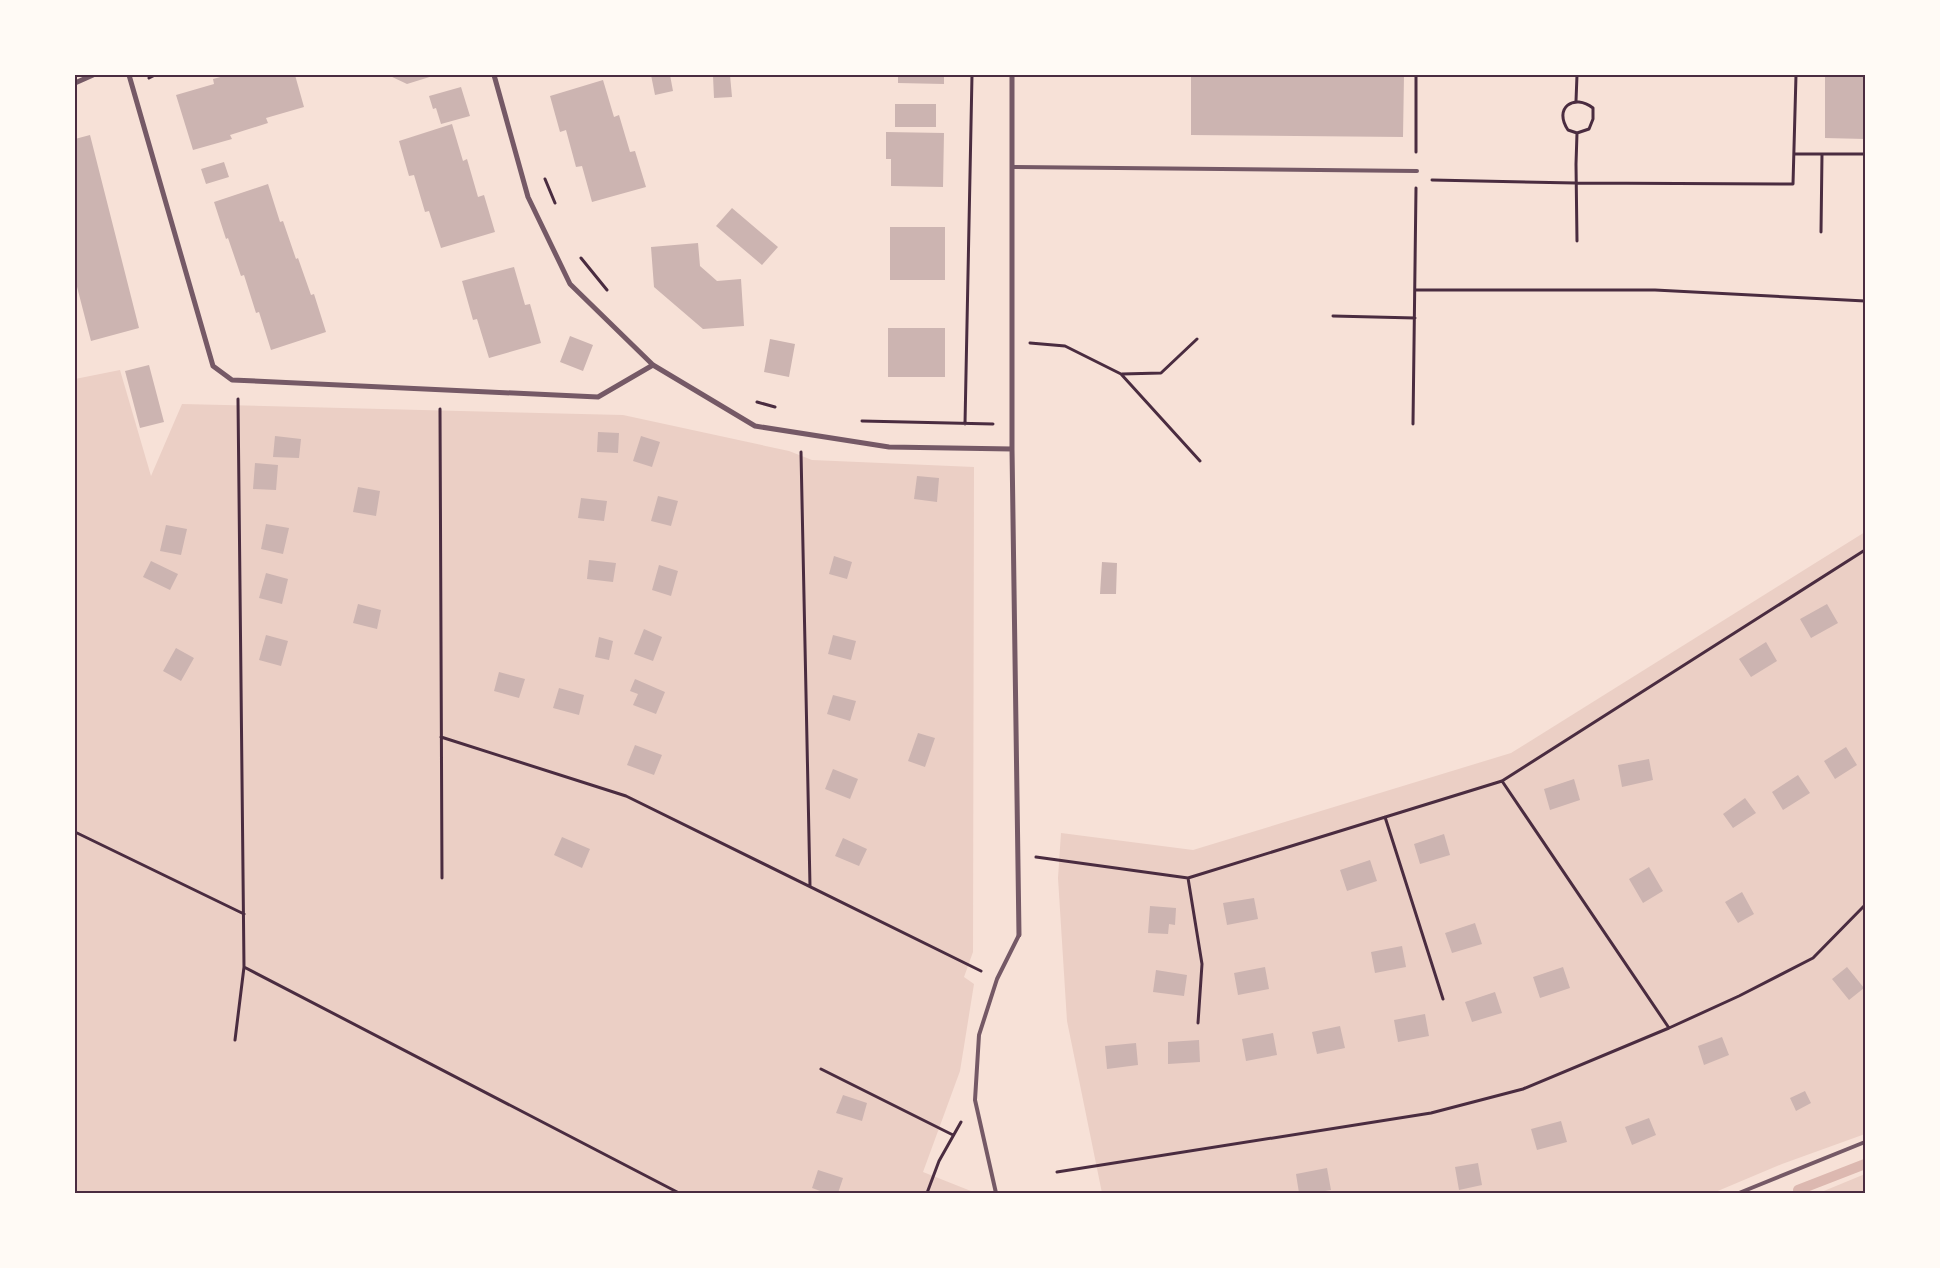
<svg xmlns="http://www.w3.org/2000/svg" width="1940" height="1268" viewBox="0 0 1940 1268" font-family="Jost,sans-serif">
<rect width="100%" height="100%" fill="#f7e1d7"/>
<path fill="#ebcfc5" d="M120 370 151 476 182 404 623 415 789 451 812 460 974 467 973 952 964 977 974 984 960 1071 923 1172 976 1193H75V379Z
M1865 532V1134L1782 1164 1713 1193H1102L1067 1021 1058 878 1061 833 1193 850 1511 753Z
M1865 1174V1193H1819Z"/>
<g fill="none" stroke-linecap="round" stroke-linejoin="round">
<path stroke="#dcb8b0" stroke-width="10" d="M1798 1190 1865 1164"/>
</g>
<path fill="#ccb4b1" d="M228 75H295L304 107 266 118 268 123 230 135 232 139 193 150 176 95 214 84 213 79Z
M388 75H436L407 84Z
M651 75H670L673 91 655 95Z
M730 75 732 97 714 98 713 76Z
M898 75H944V84L898 83Z
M1191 75H1404L1403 137 1191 135Z
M1825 75H1865V139L1825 138Z
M603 80 614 117 619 115 630 152 635 151 646 187 592 202 582 166 576 167 566 130 560 132 550 96Z
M461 87 470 116 441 124 436 108 433 109 429 96Z
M895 104H936V127H895Z
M452 124 463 161 467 159 478 197 484 195 495 232 441 248 429 211 425 212 414 175 409 176 399 141Z
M886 132 944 133 943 187 891 186V159H886Z
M90 135 139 328 91 341 75 279V139Z
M224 162 229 177 206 184 201 169Z
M268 184 280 222 283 221 296 259 298 258 311 295 314 294 326 332 271 350 259 312 256 313 244 275 241 276 228 238 226 239 214 202Z
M732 208 778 247 762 265 716 226Z
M890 227H945V280H890Z
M698 243 700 266 708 273 717 281 741 279 744 326 703 329 654 287 651 247Z
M514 267 525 305 530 304 541 343 489 358 477 319 473 320 462 281Z
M888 328H945V377H888Z
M570 336 593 345 583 371 560 362Z
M770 339 795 344 789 377 764 372Z
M149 365 164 422 140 428 125 371Z
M598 432 619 433 618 453 597 452Z
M275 436 301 439 299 458 273 457Z
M641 436 660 442 652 467 633 461Z
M255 463 278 465 276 490 253 489Z
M917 476 939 478 937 502 914 499Z
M358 487 380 491 376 516 353 512Z
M658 496 678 501 671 526 651 521Z
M581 498 607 501 604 521 578 518Z
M266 524 289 528 283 554 261 549Z
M166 525 187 529 181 555 160 551Z
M834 556 852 562 847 579 829 574Z
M589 560 616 563 613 582 587 579Z
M151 561 178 574 170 590 143 577Z
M1102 562 1117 563 1116 594H1100Z
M659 565 678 571 671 596 652 590Z
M266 573 288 579 282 604 259 598Z
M358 604 381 610 377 629 353 623Z
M1827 604 1838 623 1811 638 1800 619Z
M644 629 662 637 653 661 634 654Z
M266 635 288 641 281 666 259 660Z
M833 635 856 641 851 660 828 654Z
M599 637 613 641 609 660 595 657Z
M1766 642 1777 661 1751 677 1739 659Z
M176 648 194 658 181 681 163 671Z
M499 672 525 679 519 698 494 691Z
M635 679 665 692 656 714 633 705 638 694 630 691Z
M559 688 584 695 579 715 553 708Z
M833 695 856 701 850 721 827 714Z
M918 733 935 738 925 767 908 761Z
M635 745 662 755 654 775 627 765Z
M1846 747 1857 765 1835 779 1824 761Z
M1649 759 1653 780 1622 787 1618 765Z
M833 769 858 779 850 799 825 789Z
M1798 775 1810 793 1783 810 1772 792Z
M1574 779 1580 800 1550 810 1544 789Z
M1745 798 1756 813 1733 828 1723 814Z
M1444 834 1450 855 1420 864 1414 844Z
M562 837 590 849 582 868 554 855Z
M843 838 867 849 859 866 835 856Z
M1370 860 1377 881 1347 891 1340 870Z
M1649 867 1663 891 1643 903 1629 879Z
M1742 892 1754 914 1738 923 1725 902Z
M1254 898 1258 919 1227 925 1223 903Z
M1150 906 1176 908 1175 925 1169 924 1168 934 1148 933Z
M1475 923 1482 944 1452 953 1445 933Z
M1402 946 1406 967 1375 973 1371 952Z
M1265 967 1269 989 1238 995 1234 973Z
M1563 967 1570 988 1540 998 1533 977Z
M1847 967 1864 988 1849 1000 1832 979Z
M1156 970 1187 975 1184 996 1153 992Z
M1495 992 1502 1013 1472 1022 1465 1002Z
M1425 1014 1429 1036 1398 1042 1394 1020Z
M1340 1026 1345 1048 1317 1054 1312 1032Z
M1273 1033 1277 1055 1246 1061 1242 1039Z
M1722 1037 1729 1055 1704 1065 1698 1046Z
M1199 1040 1200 1062 1168 1064V1042Z
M1136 1043 1138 1065 1107 1069 1105 1046Z
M1805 1091 1811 1103 1796 1111 1790 1098Z
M843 1095 867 1103 862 1121 836 1113Z
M1649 1118 1656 1135 1632 1145 1625 1127Z
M1561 1121 1567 1142 1537 1150 1531 1129Z
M1478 1163 1482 1185 1459 1190 1455 1167Z
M1327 1168 1331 1190 1313 1193H1299L1296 1174Z
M818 1170 843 1178 838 1193H826L812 1188Z"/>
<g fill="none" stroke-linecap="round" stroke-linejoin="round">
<path stroke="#4a2c40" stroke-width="3" d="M1416 75V152
M149 78 155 75
M1576 101 1577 75
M1795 154H1865
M545 179 555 203
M1432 180 1575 183 1793 184 1796 75
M1821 232 1822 154
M1577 241 1576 164 1577 133 1568 130C1553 108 1574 93 1593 108V119L1589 129 1577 133
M581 258 607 290
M1415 290H1655L1865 301
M1333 316 1415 318
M1030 343 1065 346 1121 374 1200 461
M1122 374 1161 373 1197 339
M757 402 775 407
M440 409 442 878
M862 421 993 424
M965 424 972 75
M1413 424 1416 188
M801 452 810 886
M441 737 626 796 981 971
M1502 781 1669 1028
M1385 817 1443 999
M75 832 244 914
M1036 857 1188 878 1502 781 1865 550
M1188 878 1202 964 1198 1023
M244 967 679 1193
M235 1040 244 967 238 399
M821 1069 953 1135
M1057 1172 1431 1113 1523 1089 1669 1028 1739 996 1813 958 1865 905
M927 1193 939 1161 961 1122"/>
<path stroke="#755966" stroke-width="4" d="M1012 167 1417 171
M996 1193 975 1100 979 1035 997 979 1019 935
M1739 1193 1865 1142"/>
<path stroke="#755966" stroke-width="5" d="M129 75 213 366 232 380 598 397 653 365
M494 75 528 197 570 284 653 365 755 426 889 447 1012 449
M1012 75V449L1019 935
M75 83 93 75"/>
</g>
<rect width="1940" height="1268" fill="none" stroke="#fffaf5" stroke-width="152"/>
<rect x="76" y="76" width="1788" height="1116" fill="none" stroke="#4a2c40" stroke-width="2"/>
</svg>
